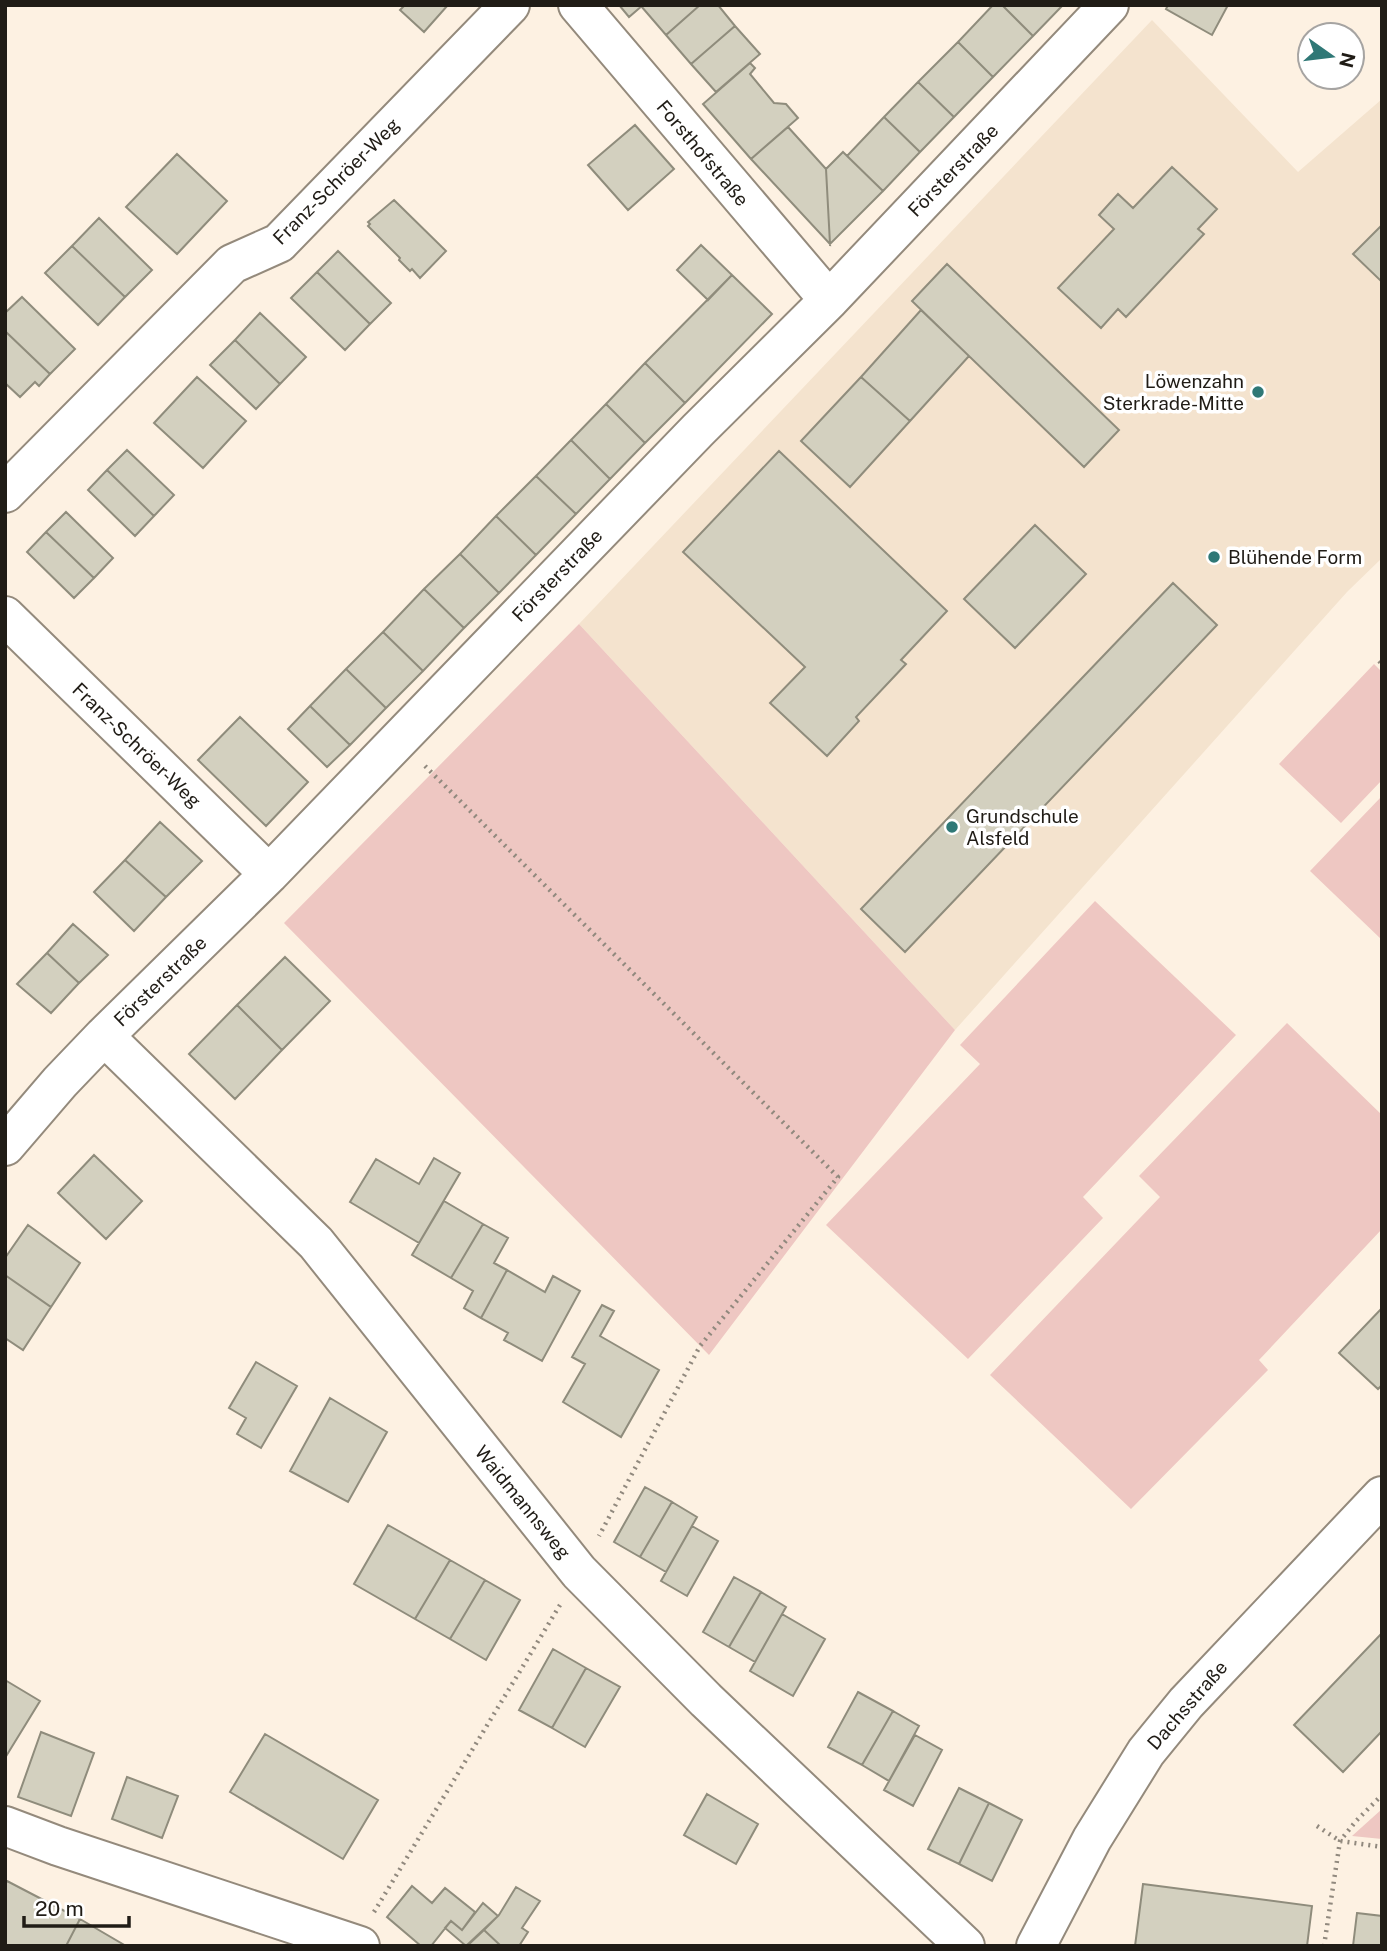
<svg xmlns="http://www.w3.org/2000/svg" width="1387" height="1951" viewBox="0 0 1387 1951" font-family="'Public Sans',sans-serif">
<rect width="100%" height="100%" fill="#fdf1e2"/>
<path fill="#f4e3ce" d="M1152 20 1298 172 1382 99V558L1347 592 955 1030 579 624Z"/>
<path fill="#eec7c2" d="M579 624 955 1030 709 1355 284 923Z
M1374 664 1382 672V780L1341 823 1279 764Z
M1382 796V940L1310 871Z
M1095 901 1236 1035 1083 1197 1103 1218 968 1359 826 1225 980 1064 960 1045Z
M1287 1023 1382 1115V1229L1259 1360 1268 1370 1131 1509 990 1375 1160 1197 1139 1176Z
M1382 1809V1839L1352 1836Z"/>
<path fill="#d3d0bf" stroke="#8f8c7c" stroke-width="2" d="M405 5H448L424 32 400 10Z
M619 5H643L629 17Z
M643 5H700L666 35 641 6Z
M700 5H718L735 26 691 64 666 35Z
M993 5H1002L1033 36 993 77 958 42Z
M1002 5H1063L1033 36Z
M1168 5H1228L1212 35 1166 9Z
M735 26 760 54 716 92 691 64Z
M958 42 993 77 954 117 918 82Z
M750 63 755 68 750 74 774 103 786 104 798 118 751 159 703 104Z
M918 82 954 117 920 152 884 117Z
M884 117 920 152 883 191 847 156Z
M635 125 674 169 628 210 588 165Z
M788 127 826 169 830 244 751 159Z
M843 152 883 191 830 244 826 169Z
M177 154 227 201 177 254 126 207Z
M1172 167 1217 209 1198 229 1204 234 1126 317 1118 309 1101 328 1058 288 1114 229 1099 215 1118 194 1133 208Z
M394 200 446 251 420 278 412 269 410 271 399 260 400 258 368 226 370 224 368 222Z
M99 218 152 270 125 297 72 246Z
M1382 225V282L1353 254Z
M701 245 732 275 708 300 677 270Z
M72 246 125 297 98 325 45 273Z
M338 251 391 303 370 324 317 272Z
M947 264 1119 430 1084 467 912 301Z
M317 272 370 324 345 350 291 298Z
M732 275 772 314 685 403 645 363Z
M22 297 75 349 50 374 5 331V313Z
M921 310 969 356 910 421 861 377Z
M260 313 306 357 280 384 235 340Z
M5 331 50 374 39 386 35 382 20 397 5 383Z
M235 340 280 384 256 409 210 365Z
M645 363 685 403 645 443 606 404Z
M197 377 246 421 203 468 154 423Z
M861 377 910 421 850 487 801 441Z
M606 404 645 443 610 479 571 440Z
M571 440 610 479 576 514 536 476Z
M127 450 174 495 154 516 107 470Z
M779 451 947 611 901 660 906 664 856 717 859 721 827 756 770 703 805 667 683 552Z
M107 470 154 516 135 536 88 490Z
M536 476 576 514 536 555 496 516Z
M66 512 113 558 94 578 46 532Z
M496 516 536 555 499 593 460 554Z
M1035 525 1086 574 1015 648 964 599Z
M46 532 94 578 74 598 27 552Z
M460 554 499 593 464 628 424 589Z
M1173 583 1217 625 905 952 861 909Z
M424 589 464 628 423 671 383 632Z
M383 632 423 671 386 708 346 669Z
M346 669 386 708 350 745 310 706Z
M310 706 350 745 327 767 288 729Z
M240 717 308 782 266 826 198 760Z
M160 822 202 861 166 897 125 860Z
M125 860 166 897 134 931 94 892Z
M73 924 108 955 79 983 47 953Z
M47 953 79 983 51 1013 17 984Z
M285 957 330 1001 282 1050 237 1005Z
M237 1005 282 1050 235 1099 189 1054Z
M94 1155 142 1201 106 1239 58 1193Z
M434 1158 460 1173 419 1243 350 1202 376 1159 419 1184Z
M444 1201 483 1224 451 1278 412 1255Z
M483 1224 508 1238 494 1263 507 1270 481 1318 464 1308 473 1291 451 1278Z
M28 1225 80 1263 51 1307 5 1275V1258Z
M507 1270 545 1292 553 1276 580 1291 542 1361 504 1340 508 1333 481 1318Z
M5 1275 51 1307 23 1350 5 1338Z
M602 1305 614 1311 600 1336 659 1370 621 1437 563 1402 585 1364 572 1357Z
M1382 1308V1385L1378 1389 1339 1353Z
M256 1362 297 1386 261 1448 237 1434 246 1418 229 1408Z
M330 1398 387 1432 348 1502 290 1471Z
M645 1487 672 1502 640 1557 614 1542Z
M672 1502 697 1517 666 1572 640 1557Z
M388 1525 450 1560 415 1619 354 1584Z
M692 1526 718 1541 687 1596 661 1581Z
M450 1560 485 1580 450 1639 415 1619Z
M734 1577 761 1592 729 1647 703 1632Z
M485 1580 520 1600 486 1660 450 1639Z
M761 1592 786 1607 755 1662 729 1647Z
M782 1614 825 1639 793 1696 750 1671Z
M1382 1633V1731L1343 1772 1294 1725Z
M553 1649 586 1668 552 1728 519 1710Z
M586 1668 620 1687 585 1747 552 1728Z
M5 1680 40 1701 5 1758Z
M858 1692 893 1711 862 1765 828 1747Z
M893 1711 919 1726 889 1781 862 1765Z
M41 1732 94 1753 71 1816 18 1797Z
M265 1734 378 1800 343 1859 230 1792Z
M915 1735 942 1750 913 1806 884 1790Z
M127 1777 178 1796 162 1838 112 1819Z
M959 1788 989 1803 959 1864 928 1849Z
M707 1794 758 1824 736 1864 684 1835Z
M989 1803 1022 1820 992 1881 959 1864Z
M7 1881 80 1919 66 1946H5V1885Z
M1143 1884 1312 1906 1307 1946H1135Z
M412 1886 432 1903 445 1888 475 1912 462 1930 451 1921 431 1946H421L387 1917Z
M516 1887 540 1901 522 1928 528 1932 519 1946H501L484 1930 499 1915Z
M483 1903 498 1916 466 1946 445 1928 451 1921 462 1930Z
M1357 1913 1382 1916V1946H1353Z
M80 1919 126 1946H66Z
M484 1930 501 1946H467Z"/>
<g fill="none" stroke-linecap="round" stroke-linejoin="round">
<g stroke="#948a7c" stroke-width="42">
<path id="minor" d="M578 5 829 300
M5 493 232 264 279 243 510 5
M5 616 269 874
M104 1036 316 1243 579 1572 706 1700 965 1946
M5 1146 60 1082 104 1036 269 874 698 430 829 300 1109 5
M5 1826 58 1846 360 1946
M1036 1946 1092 1839 1146 1752 1186 1703 1382 1496"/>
</g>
<path stroke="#91897e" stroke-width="4.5" stroke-dasharray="2 5" stroke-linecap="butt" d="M1379 661 1382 664
M425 766 838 1177 700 1346 599 1536
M1317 1826 1340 1841 1382 1847
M374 1912 560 1605
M1324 1946 1340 1841 1356 1821 1382 1795"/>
<use href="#minor" stroke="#fff" stroke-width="38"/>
</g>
<g fill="#2f7876" stroke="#fff" stroke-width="2.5">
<circle cx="1258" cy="392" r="7"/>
<circle cx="1214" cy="557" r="7"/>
<circle cx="952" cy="827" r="7"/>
</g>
<g text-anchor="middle" stroke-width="7" stroke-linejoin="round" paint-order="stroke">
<g font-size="19" fill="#201c16" stroke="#fff">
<text transform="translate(703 153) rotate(50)" y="7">Forsthofstraße</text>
<text transform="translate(953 170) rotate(-46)" y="7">Försterstraße</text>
<text transform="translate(336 181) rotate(-45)" y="7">Franz-Schröer-Weg</text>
<text transform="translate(557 575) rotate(-46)" y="7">Försterstraße</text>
<text transform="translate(137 745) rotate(44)" y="7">Franz-Schröer-Weg</text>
<text transform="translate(160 981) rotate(-44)" y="7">Försterstraße</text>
<text transform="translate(523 1502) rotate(51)" y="7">Waidmannsweg</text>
<text transform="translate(1187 1705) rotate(-49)" y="7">Dachsstraße</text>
</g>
<g font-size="19" fill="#201c16" stroke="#fff" text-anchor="start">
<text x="1244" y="388" text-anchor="end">Löwenzahn<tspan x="1244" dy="22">Sterkrade-Mitte</tspan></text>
<text x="1228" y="564">Blühende Form</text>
<text x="966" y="823">Grundschule<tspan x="966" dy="22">Alsfeld</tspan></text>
</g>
</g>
<rect width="1387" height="1951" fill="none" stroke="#201c16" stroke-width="14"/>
<g transform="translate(1331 56) rotate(104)"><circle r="33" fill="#ffffff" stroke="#a6a4a2" stroke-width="2"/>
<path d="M0-5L12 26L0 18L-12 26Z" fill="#2f7876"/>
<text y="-10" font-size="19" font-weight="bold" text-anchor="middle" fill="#201c16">N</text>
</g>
<path d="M24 1916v10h105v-10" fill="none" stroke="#201c16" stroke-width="3.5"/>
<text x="35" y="1916" font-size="21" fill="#201c16" stroke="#ffffff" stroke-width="5" paint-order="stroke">20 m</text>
</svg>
